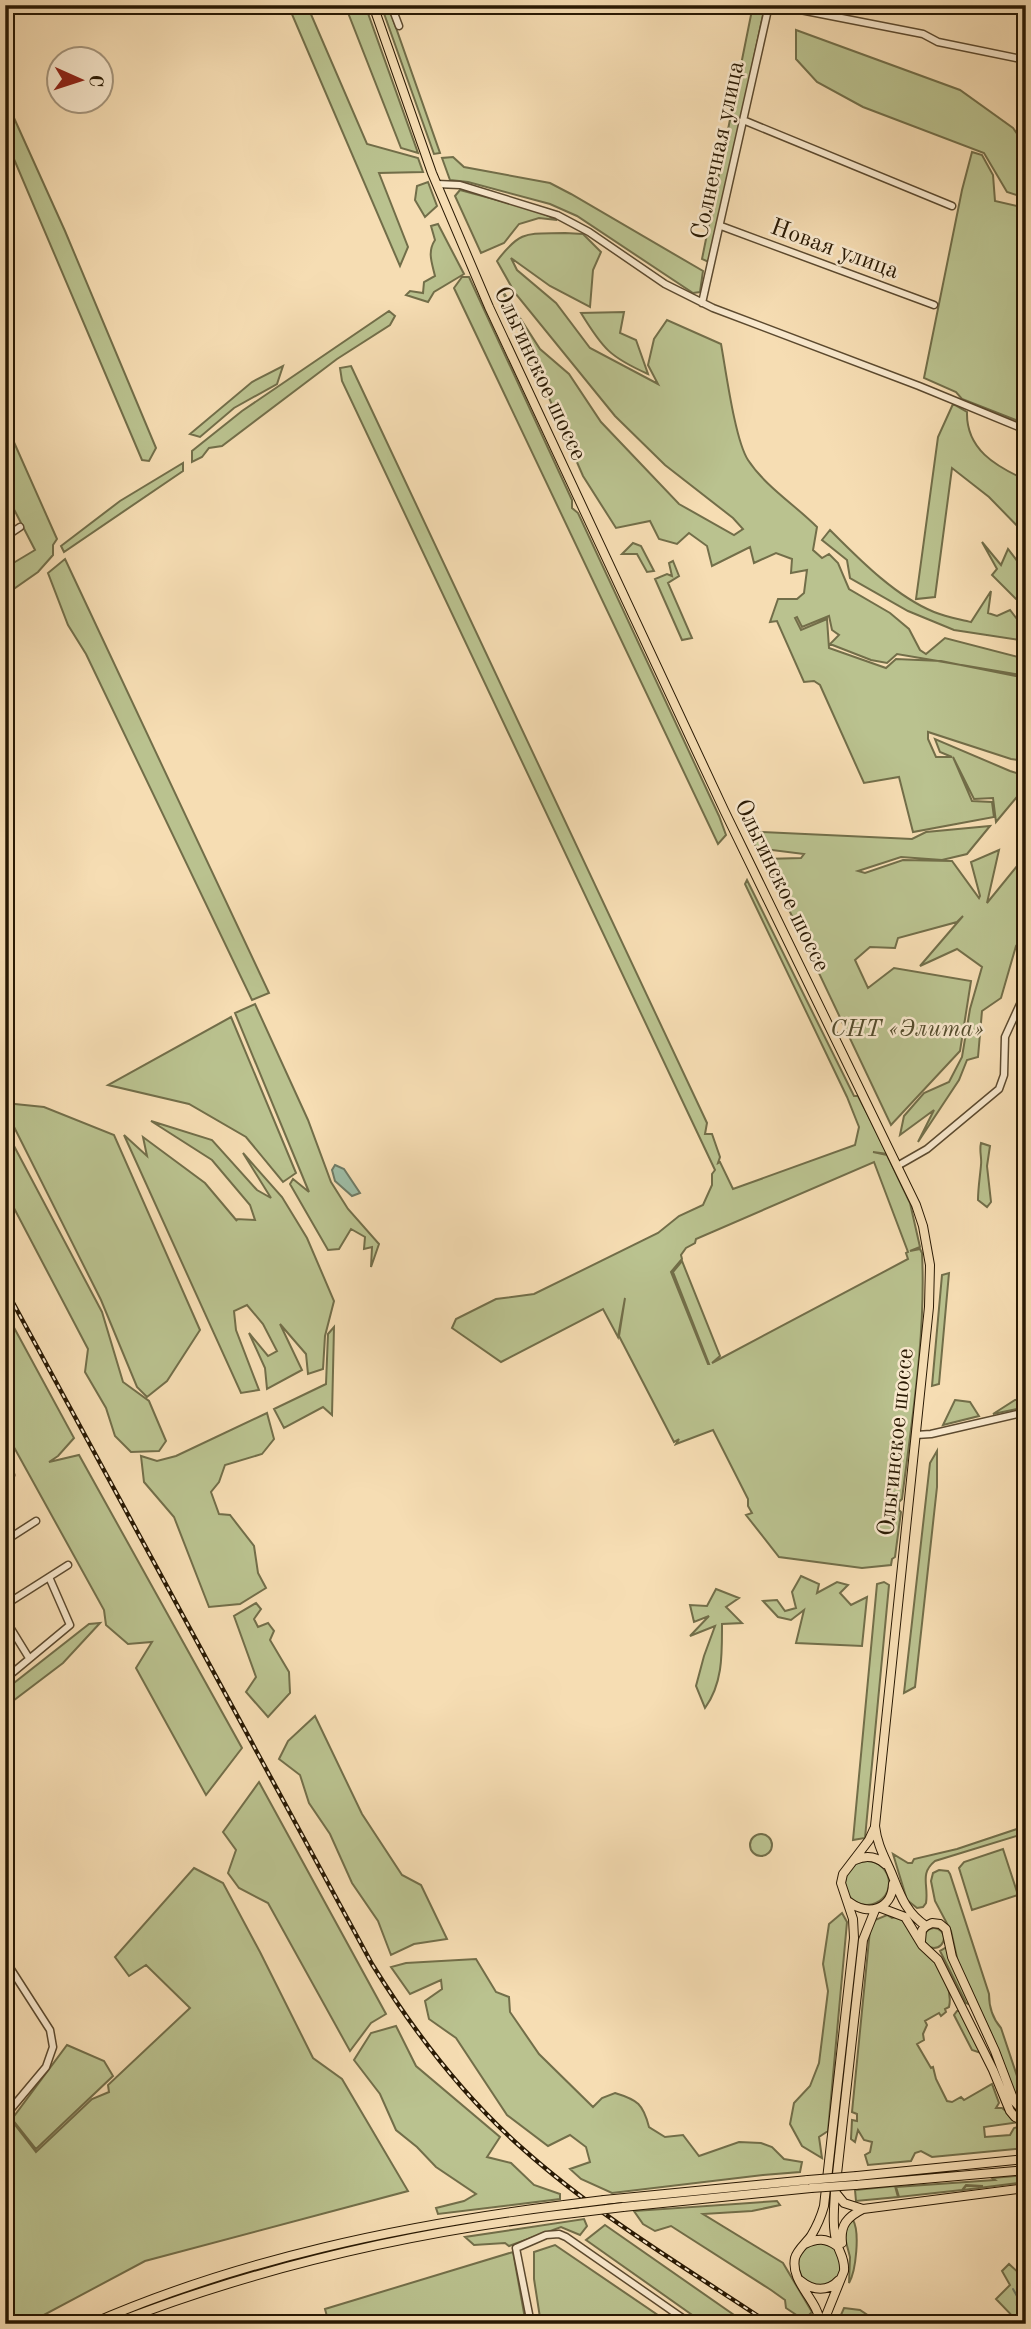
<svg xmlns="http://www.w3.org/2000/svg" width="1031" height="2329" viewBox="0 0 1031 2329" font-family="'Old Standard TT',serif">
<rect width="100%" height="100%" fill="#f6ddb3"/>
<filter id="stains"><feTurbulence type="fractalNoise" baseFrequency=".00286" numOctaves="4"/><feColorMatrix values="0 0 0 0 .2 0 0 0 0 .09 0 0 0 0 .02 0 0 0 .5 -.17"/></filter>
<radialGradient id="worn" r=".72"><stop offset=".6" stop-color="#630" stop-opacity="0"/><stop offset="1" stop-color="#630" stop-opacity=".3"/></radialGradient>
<path fill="#bac28f" stroke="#726e49" stroke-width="2" fill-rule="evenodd" d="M288 5H307L367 144 418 158 423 172 379 173 408 247 400 266Z
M345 5H365L418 153 401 148Z
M381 5H388L440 153 434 154Z
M753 5H765L711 263 702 259Z
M796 30 960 90 1013 128 1026 146V198L1007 192 984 153 863 107 817 82 796 59Z
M5 98 65 231 156 448 149 461 142 460 5 138Z
M972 152 982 155 993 175 995 201 1026 208V424L962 399 956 392 924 378 962 190Z
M453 157 464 167 550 183 571 194 703 271 700 292 693 293 577 216 550 204 468 182 450 180 442 158Z
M428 182 437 206 425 217 415 200 417 186Z
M460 190 538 211 557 220 539 218 519 224 504 243 481 253 455 196Z
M438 224 464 274 434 292 428 302 406 295 410 291 423 293 424 282 435 276C432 263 427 252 435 240L431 226Z
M565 233 583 234 601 252 593 270 590 307 550 286 511 258 517 270 556 303 590 348 658 384 648 365 654 339 667 320 721 344C726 371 735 440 748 460 765 486 795 505 817 527L813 550 822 558 829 554 838 563 849 589 890 613 909 629 920 650 926 654 945 638 1026 659V676L897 654 887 663 871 660 830 644 839 635 832 630 829 616 802 627 797 617 795 618 801 630 827 619 829 648 886 668 896 659 941 661 1026 678V761L1011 759 928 732V739L936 757H952L940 752 935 739 1010 771 1026 776V786L996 822 993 798 974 799 953 757 972 801 992 802 994 817 913 832 899 777 864 783 820 685 814 681 804 682 777 621 770 622 778 599H797L804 593 807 570 791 573 792 559 776 553 754 563 750 547 712 566 707 546 689 533 677 544 659 539 650 521 616 528 583 476 502 290 540 349 569 374 601 422 679 504 734 535 743 529 733 518 665 465 615 416 515 293 497 261C521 229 528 234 565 233Z
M462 277H469L572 500V508L578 513 719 816 726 835 718 844 454 288Z
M389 311 395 316 390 325 337 359 222 446 209 448 202 457 192 462V451L242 411Z
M624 312 620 333 636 340 648 374C610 357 603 349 581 313Z
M283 366 277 384 234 408 200 437 190 434 252 382Z
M351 366 707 1123 705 1134H712L720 1157 718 1163 720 1162 733 1189 855 1145 859 1127 847 1097 745 884 747 880 854 1096H858L888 1154 873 1152 887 1155 910 1203 920 1247 910 1251 920 1249 922 1253C926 1335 912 1418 902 1499L899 1502V1510L901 1512 895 1557 892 1559 891 1565 862 1568 779 1557 746 1515 752 1513 748 1506V1499L713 1430 676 1444 679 1439 674 1442 619 1336 625 1298 618 1337 603 1309 501 1362 452 1328 456 1319 496 1299 534 1294 658 1233 679 1216 703 1205 712 1185V1174L715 1170 342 381 340 368ZM874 1162 908 1252 906 1253 908 1259 712 1363 720 1356 682 1261 673 1272 709 1364H708L671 1272 682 1259 681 1255 686 1248 695 1243 696 1239Z
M953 404 967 412C966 449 995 466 1026 480V535L989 497 952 468 935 597 916 599 938 437Z
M5 422 57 539 53 545V555L38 572 5 595V568L35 550 5 492Z
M183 463V471L64 552 61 546 120 501Z
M830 530C859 559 895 596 934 612 946 617 959 619 971 622L991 591 988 613 997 616 1010 610 1017 619H1026V641L954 630 908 611 850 578 847 560 822 540Z
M982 542 1001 565 1008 549 1018 562 1026 563V605L1016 599 992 575 997 569Z
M633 543 641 546 654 571 647 572 637 554H622Z
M65 559 269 993 252 1000 86 654 68 625 48 573Z
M673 561 679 576 668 583 692 638 682 640 655 579 667 574 672 576 669 563Z
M990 826 967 854 942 860 901 857 858 871 865 873 903 860 952 861 979 898 980 896 971 862 999 850 987 903 1026 855V933L1016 946 1001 998 982 1011 978 1057 967 1060 959 1080 918 1142 934 1110 900 1135 904 1116 924 1093 949 1082 962 1057 970 1009 982 967 957 949 920 966 963 916 957 922 898 938 895 948 870 947 855 960 868 988 894 968 971 981 960 1051 891 1125 781 893 776 887 778 885 765 859 801 858 804 854 757 848 751 838 761 832 912 839 926 832Z
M255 1004 308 1120 331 1182 348 1209 379 1244 371 1267 372 1247 364 1249 365 1237 351 1229 339 1249 328 1250 290 1184 293 1179 309 1192 235 1013Z
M231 1017 296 1173 283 1182 246 1137 189 1104 108 1085Z
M5 1103 44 1107 114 1135 200 1330 167 1381 147 1397 137 1387 101 1300 5 1109Z
M151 1121 212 1140 257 1190 271 1198 243 1153 282 1197 307 1238 334 1301 325 1336 323 1369 308 1374 306 1354 280 1324 302 1370 267 1389 265 1368 249 1333 268 1356 277 1351 263 1324 247 1305 234 1311 236 1330 259 1390 241 1393 124 1135 147 1156 143 1137 205 1183 237 1221 236 1219 255 1220 250 1205 212 1160Z
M5 1129 102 1312 123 1382 149 1401 166 1441 159 1451 131 1452 115 1436 106 1408 85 1372 88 1349 5 1191Z
M981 1143 990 1146 987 1166 991 1202 987 1207 978 1200C978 1188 980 1177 981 1165 982 1157 979 1151 981 1143Z
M949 1273 939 1384 932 1386 942 1275Z
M5 1311 74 1438 58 1456 49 1462 79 1455 242 1748 206 1795 136 1668 152 1642 128 1644 106 1625 104 1610 5 1431Z
M334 1327 332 1415 323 1407 284 1428 274 1409 326 1384 328 1334Z
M1026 1399V1407L993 1414 1015 1400Z
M955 1400 970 1402 979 1416 943 1425Z
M267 1413 274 1439 262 1454 225 1465 219 1482 211 1492 219 1514 230 1515 254 1546 258 1573 266 1588 240 1604 209 1607 174 1517 144 1482 141 1456 157 1461 176 1456Z
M937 1451V1487L915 1687 904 1693 930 1463Z
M801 1576 819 1584 817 1593 837 1582 848 1585 840 1593 851 1605 867 1597 862 1646 796 1643 804 1610 791 1620 778 1617 763 1601 777 1600 785 1611 796 1608 792 1592Z
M884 1582 889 1585 865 1838 853 1840 877 1584Z
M716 1589 739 1598 726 1607 742 1623 722 1624C722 1654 723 1683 705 1708L696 1686 704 1656 715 1626 690 1636 709 1616 694 1622 690 1605 707 1606Z
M256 1603 261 1609 254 1619 258 1627 268 1623 274 1631 270 1640 289 1672 290 1693 268 1717 246 1692 256 1677 234 1616Z
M100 1623 63 1663 5 1707V1690L89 1624Z
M315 1716 362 1814 402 1875 421 1885 447 1939 414 1944 391 1955 378 1921 352 1883 330 1834 309 1803 300 1775 279 1759 288 1741Z
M259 1782 386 2014 371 2023 350 2051 268 1903 239 1888 228 1873 236 1850 223 1832Z
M1026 1826V1833L935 1861C919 1874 929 1885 926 1903L923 1907 917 1908 907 1900 893 1854 908 1863H912L914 1859 957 1849Z
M750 1845a11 11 0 1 1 22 0a11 11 0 1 1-22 0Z
M1003 1849 1018 1895 972 1910 959 1868 964 1862Z
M845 1883a22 22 0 1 1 44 0a22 22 0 1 1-44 0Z
M194 1868 223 1883 260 1952 313 2058 342 2079 408 2191 145 2261 27 2324H5V2129L12 2121 36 2152 92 2099 109 2092 108 2085 190 2008 146 1965 129 1976 115 1957Z
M939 1870 948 1871 950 1874 989 1994C989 2007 993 2019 1001 2028L1018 2079 1026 2087V2113L1018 2103 960 1971 951 1931 935 1901 931 1881 933 1873Z
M842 1913 847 1922 828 2131 819 2137 822 2158 802 2146 790 2124 794 2103 810 2086 819 2063 828 1991 823 1964 829 1924Z
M887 1915 892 1918 899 1916C917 1938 956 1978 949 2007L945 2009 946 2012 941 2016 939 2013 925 2021 927 2025 923 2034 924 2040 917 2044 931 2068 933 2067 936 2079 947 2101 952 2102 961 2097 964 2100 992 2084 999 2103 996 2108H1002L1020 2122 984 2127 985 2137 1010 2135 1014 2128 1026 2125 1023 2129 1026 2131V2148L932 2157 921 2151 915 2153 911 2161 868 2165 865 2155 870 2152 872 2142 864 2140 858 2130 855 2142 851 2139 852 2120 857 2121V2114L852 2112 870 1930 875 1920Z
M924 1938a10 10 0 1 1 20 0a10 10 0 1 1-20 0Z
M947 1947 973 2006 966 2003 940 1951Z
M476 1959 496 1992 509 1997 510 2012 539 2054 593 2107 602 2098 615 2093C638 2100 643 2104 649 2127L665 2137 683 2135 699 2156 739 2142 761 2143 772 2147 784 2159 802 2162 800 2172 763 2175 612 2193 581 2179 570 2169 590 2162 586 2147 570 2135 548 2146 507 2115 456 2038 429 2019 425 2001 442 1989 441 1980 410 1994 391 1967 406 1963Z
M957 2011H960L981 2053 972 2050 954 2015Z
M396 2026 416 2066 500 2137 487 2157 511 2163 534 2185 560 2194V2199L438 2214 436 2208 464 2201 476 2194 436 2167 417 2147 396 2130 380 2094 354 2060 371 2033Z
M67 2045 104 2061 113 2076 36 2149 12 2119Z
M1026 2175V2182L963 2190 966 2186H983L966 2185 962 2190 899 2197 896 2187 995 2180 992 2178Z
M895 2186 898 2197 856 2201 855 2190Z
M777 2201 780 2205 752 2211 703 2214 783 2263 812 2312 804 2320 786 2308 785 2300 771 2290 671 2226 655 2231 643 2224 634 2211Z
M584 2219 587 2226 580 2235 561 2227 509 2246 505 2243 474 2245 465 2237Z
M853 2220C860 2232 856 2271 849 2283L850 2257 845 2238 847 2223Z
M605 2225 747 2324H705L586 2240Z
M798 2264a22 22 0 1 1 44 0a22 22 0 1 1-44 0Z
M555 2245 671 2324H541L534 2279V2252Z
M513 2252 526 2324H329L325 2309Z
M1026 2262V2324H1020L996 2299 1010 2285 1002 2271 1009 2264 1021 2275Z
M844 2308 860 2310 881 2324H837Z"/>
<path fill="#9ebda6" stroke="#6f7b65" stroke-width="2" d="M335 1165 344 1169 360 1193 352 1196 335 1181 332 1170Z"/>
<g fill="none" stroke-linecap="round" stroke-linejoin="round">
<path stroke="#6f7b65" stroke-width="2" d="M1013 2289 1026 2312"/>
<g stroke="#5c4a2f" stroke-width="9">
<path id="minor" d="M391 5 399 26
M775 5 923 34 938 42 1026 60
M743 120 952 206
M437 184 460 185 557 215 589 232 665 284 713 308 919 386 1026 430
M721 226 934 305
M702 303 769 5
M5 537 20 527
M899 1165 927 1149 999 1089 1004 1075 1005 1037 1026 991
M916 1435 931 1434 1026 1412
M5 1479 11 1475
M5 1541 36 1521
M5 1605 68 1565
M5 1619 29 1658
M5 1679 70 1625 49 1577
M5 1960 50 2030 53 2047 46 2067 5 2116
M531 2324 516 2248 546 2235 559 2234 566 2237 691 2324"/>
</g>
<g stroke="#291903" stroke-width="10">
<path id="major" d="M373 5 432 173 489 307 724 810 916 1205 923 1226 930 1265 929 1307 875 1826C877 1844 884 1856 891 1872 900 1894 905 1912 926 1926
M855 1860C866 1855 876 1856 885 1864
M849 1902C868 1916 892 1910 893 1884
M881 1908 905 1917 922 1945 938 1960 993 2070 1010 2111 1015 2117 1026 2122
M921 1941 922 1930 926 1926 932 1923 940 1924 946 1929 952 1957 995 2051 1014 2101 1026 2114
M857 2176 1026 2159
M855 2185 1026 2170
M835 2192 844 2203 863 2209
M604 2200 808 2180
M623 2207 811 2188
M842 2243C840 2225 847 2217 863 2209L1026 2188
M805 2244C817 2238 826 2238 837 2246
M801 2281C813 2291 828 2292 839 2280
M823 2323 844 2271C845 2259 840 2254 837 2244 832 2227 834 2209 835 2192L863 1940 875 1910
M91 2324C239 2259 404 2225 564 2205
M113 2324C263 2265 422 2230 582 2212
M820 2324C819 2300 790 2283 795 2258 797 2250 806 2243 811 2236 817 2226 821 2217 824 2206L854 1938 853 1919 841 1883 843 1874 869 1840 874 1829"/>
</g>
<use href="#minor" stroke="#f9e9ce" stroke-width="6"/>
<use href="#major" stroke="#f6ddb3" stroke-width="8"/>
<g stroke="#291903" stroke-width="4.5">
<path id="rail" d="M5 1288 372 1964C414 2032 463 2096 523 2149 598 2216 686 2268 770 2324"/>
</g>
<use href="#rail" stroke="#f9e9ce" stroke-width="2" stroke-dasharray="5" stroke-linecap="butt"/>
<g stroke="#291903" stroke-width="10" stroke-linecap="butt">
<path id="major-bridge" d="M808 2180 857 2176
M811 2188 855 2185
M564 2205 604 2200
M582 2212 623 2207"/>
</g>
<use href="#major-bridge" stroke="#f6ddb3" stroke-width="8"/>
</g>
<g text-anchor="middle" stroke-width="5" stroke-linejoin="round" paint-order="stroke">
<g font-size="24" fill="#291903" stroke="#f9e9ce">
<text transform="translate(717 150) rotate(-78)" y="8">Солнечная улица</text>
<text transform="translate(835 248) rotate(20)" y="8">Новая улица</text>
<text transform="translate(541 373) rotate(65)" y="8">Ольгинское шоссе</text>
<text transform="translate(783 885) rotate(64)" y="8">Ольгинское шоссе</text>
<text transform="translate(895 1442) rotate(-84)" y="8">Ольгинское шоссе</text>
</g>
<g font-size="24" font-style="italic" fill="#544c2d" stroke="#f9e9ce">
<text x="907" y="1036">СНТ «Элита»</text>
</g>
</g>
<rect width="1031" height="2329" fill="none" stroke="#f6ddb3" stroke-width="28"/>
<rect x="7" y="7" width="1017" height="2315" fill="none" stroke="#291903" stroke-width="3.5"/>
<rect x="14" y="14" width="1003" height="2301" fill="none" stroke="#291903" stroke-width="2"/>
<g transform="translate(80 80) rotate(93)"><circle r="33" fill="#f9e9ce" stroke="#a6967d" stroke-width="2"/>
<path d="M0-5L12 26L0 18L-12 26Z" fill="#8f2418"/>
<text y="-10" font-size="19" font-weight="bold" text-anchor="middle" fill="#291903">С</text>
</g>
<rect width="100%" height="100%" filter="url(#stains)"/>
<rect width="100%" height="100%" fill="url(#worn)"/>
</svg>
